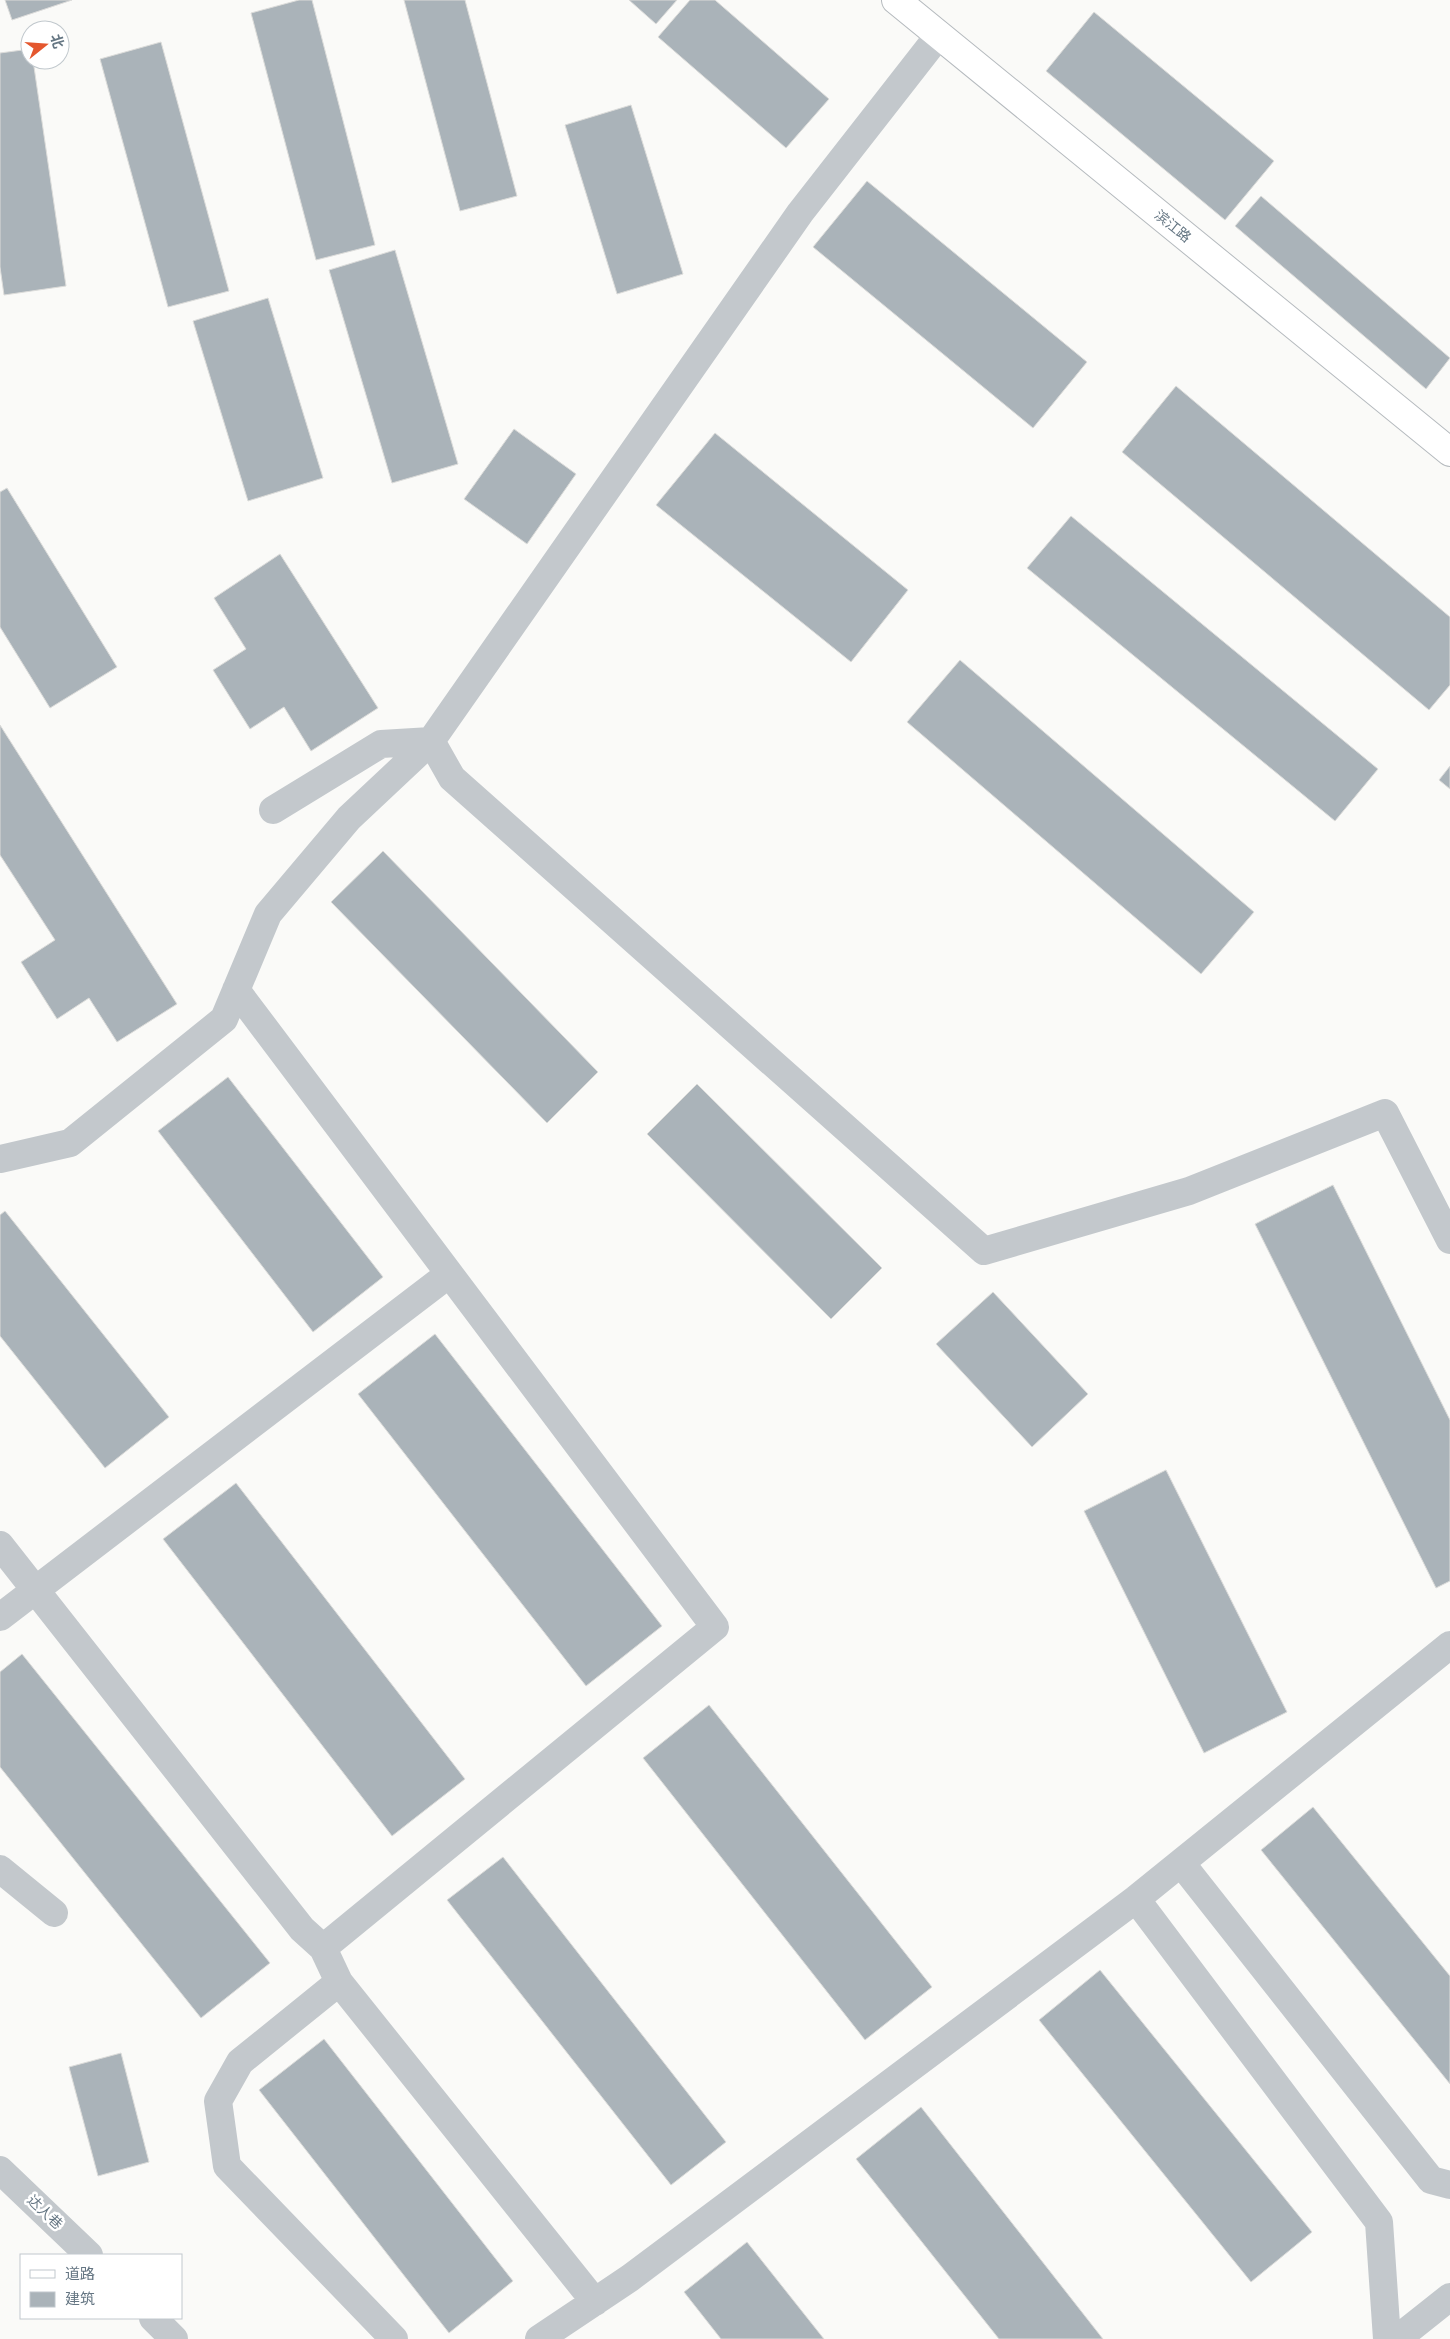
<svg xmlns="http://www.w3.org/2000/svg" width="1450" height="2339" viewBox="0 0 1450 2339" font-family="'Golos Text','Noto Sans SC',sans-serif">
<rect width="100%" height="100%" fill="#fafaf8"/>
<path fill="#aab3b9" stroke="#dcdcda" d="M5 0H72L12 20Z
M299 0H312L375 245 316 260 251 13Z
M404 0H465L517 196 460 211Z
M629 0H677L656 24Z
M690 0H715L829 99 786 148 658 37Z
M1094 12 1274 161 1225 220 1046 71Z
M161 42 229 291 168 307 100 59Z
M30 49V60H33L66 286 4 295 0 267V53Z
M631 105 683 274 617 294 565 125Z
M867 181 1087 362 1033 428 813 247Z
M1261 196 1450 358 1426 389 1235 226Z
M395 250 458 464 392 483 329 270Z
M268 298 323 478 248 501 193 321Z
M1176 386 1450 617V685L1429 710 1122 452Z
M514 429 576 474 527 544 464 499Z
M715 433 908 590 851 662 656 505Z
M7 488 117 667 50 708 0 627V492Z
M1071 516 1378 769 1335 821 1027 568Z
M280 554 378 708 311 751 284 707 250 729 213 670 246 649 214 598Z
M960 660 1254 912 1201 974 907 722Z
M0 725 177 1004 117 1042 89 998 57 1019 21 962 55 940 0 855Z
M1450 766V789L1439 780Z
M383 851 598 1072 547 1123 331 902Z
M228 1077 383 1277 313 1332 158 1131Z
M697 1084 882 1268 831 1319 647 1134Z
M1333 1185 1450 1420V1581L1436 1588 1255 1224Z
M5 1211 169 1417 105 1468 0 1336V1215Z
M993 1292 1088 1394 1032 1447 936 1344Z
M435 1334 662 1626 586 1686 358 1394Z
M1166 1470 1287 1712 1204 1753 1084 1511Z
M236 1483 465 1779 392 1836 163 1539Z
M22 1654 270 1963 201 2018 0 1767V1672Z
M709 1705 932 1987 865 2040 643 1758Z
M1313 1807 1450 1976V2084L1261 1850Z
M503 1857 726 2142 671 2185 447 1900Z
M1100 1970 1312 2232 1251 2282 1039 2020Z
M324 2039 513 2281 449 2333 259 2090Z
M121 2053 149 2162 98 2176 69 2067Z
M921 2107 1103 2339H999L856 2159Z
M747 2242 824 2339H721L684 2292Z"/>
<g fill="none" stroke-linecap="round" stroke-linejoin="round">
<g stroke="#b5babe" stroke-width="30">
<path id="major" d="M896 0 1450 452"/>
</g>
<path stroke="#c3c8cc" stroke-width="28" d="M273 810 381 744 431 741 452 778 984 1251 1189 1191 1385 1113 1450 1240
M236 990 715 1627 323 1948 339 1982
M0 1159 70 1143 224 1019 268 914 349 818 431 741 800 213 939 35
M0 1545 302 1929 323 1948
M0 1617 449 1274
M1181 1863 1431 2180 1450 2185
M0 1869 54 1913
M1136 1899 1379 2222 1387 2339
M0 2170 89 2255
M153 2318 174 2339
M394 2339 227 2166 218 2101 240 2062 339 1982 595 2302
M539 2339 630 2278 1136 1899 1450 1645
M1397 2339 1450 2297"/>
<use href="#major" stroke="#fff" stroke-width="28"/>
</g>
<g text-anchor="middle" stroke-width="5" stroke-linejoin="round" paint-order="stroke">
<g font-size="14" fill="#657683" stroke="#fff">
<text transform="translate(1173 226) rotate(39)" y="5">滨江路</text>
<text transform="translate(45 2212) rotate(43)" y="5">达人巷</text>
</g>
</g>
<rect x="20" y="2254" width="162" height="65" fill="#ffffff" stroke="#c1c8cd"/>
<rect x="30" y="2270" width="25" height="8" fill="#ffffff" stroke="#c1c8cd"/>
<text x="65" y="2279" font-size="15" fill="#657683">道路</text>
<rect x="30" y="2292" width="25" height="15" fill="#aab3b9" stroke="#c1c8cd"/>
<text x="65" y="2304" font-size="15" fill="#657683">建筑</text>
<g transform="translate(45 45) rotate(73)"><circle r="24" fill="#ffffff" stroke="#c1c8cd"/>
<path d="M0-4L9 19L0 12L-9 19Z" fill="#e4572e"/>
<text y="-8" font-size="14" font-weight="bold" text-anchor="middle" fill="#657683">北</text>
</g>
</svg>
